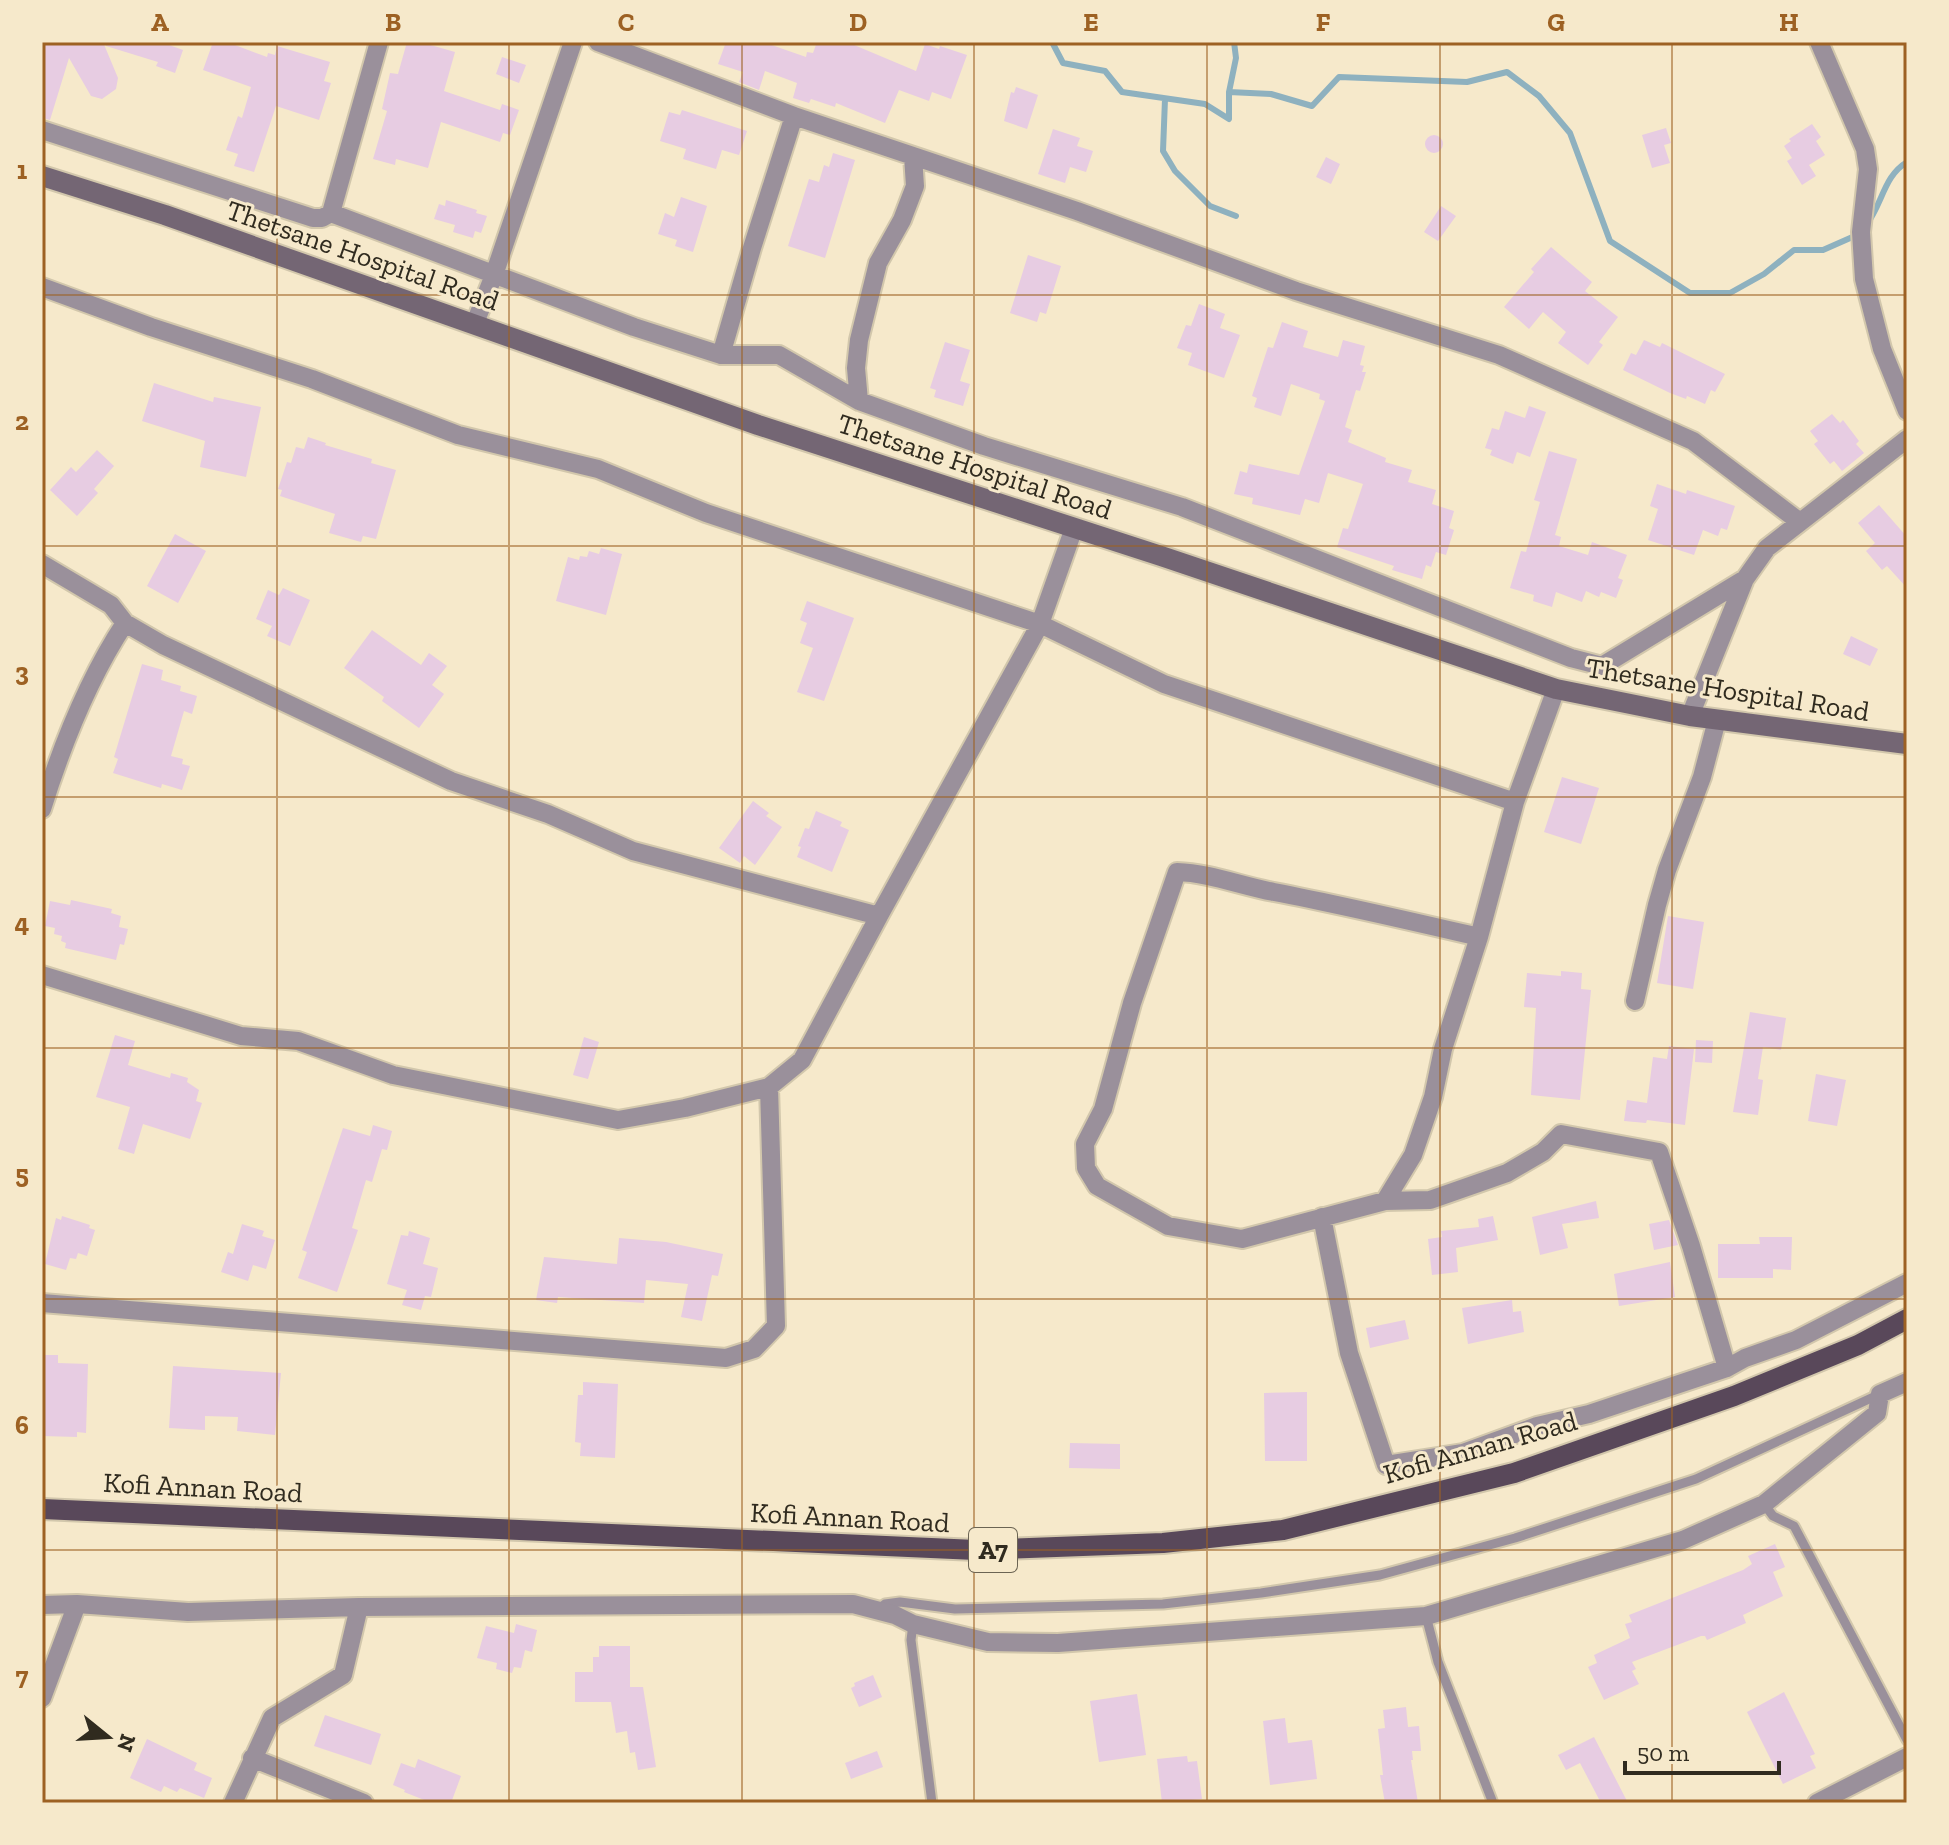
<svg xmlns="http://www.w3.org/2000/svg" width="1949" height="1845" viewBox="0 0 1949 1845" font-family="'Zilla Slab',serif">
<rect width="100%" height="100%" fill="#f6e9cb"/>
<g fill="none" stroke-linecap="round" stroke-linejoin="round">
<path stroke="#8eb1bf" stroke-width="6" d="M1052 42 1063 63 1105 71 1122 92 1205 104 1229 119V92L1236 58 1234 42
M1229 92 1271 94 1312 106 1339 77 1467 82 1507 72 1539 96 1570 133 1610 241 1690 293H1730L1764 274 1794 250H1823L1857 235
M1165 99 1163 151 1175 171 1210 206 1236 216
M1867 224C1883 202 1884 176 1907 162"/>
</g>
<path fill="#e7cce2" d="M42 42H103L118 78 116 89 102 99 91 96 69 58 50 120 42 118Z
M106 42H161L183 50 175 73 156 66 158 62 106 46Z
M213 42H227L267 57 268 53 275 55 277 46 330 62 324 81 331 83 319 120 276 106 254 172 234 166 238 154 226 150 238 116 242 118 251 87 203 70Z
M407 42H420L455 52 444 91 500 110 502 104 519 110 510 135 503 133 500 142 441 122 428 168 396 159 395 165 373 159 387 111 382 109 390 73 398 74Z
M726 42H763L806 57 807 52 813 53 817 42H847L916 71 925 44 939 49 940 46 967 55 951 99 932 92 929 101 899 90 885 123 836 103 835 107 811 99 809 103 793 98 797 83 765 71 759 90 739 82 743 72 718 64Z
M502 57 526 65 519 83 496 74Z
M1016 87 1038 95 1027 129 1004 121 1011 92 1014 93Z
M682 110 747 131 739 155 722 150 716 169 683 159 686 149 660 141 669 112 680 115Z
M1812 124 1821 137 1816 141 1825 155 1809 165 1816 176 1802 185 1787 161 1792 158 1784 146 1791 141 1789 139Z
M1666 128 1671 143 1664 145 1670 163 1652 168 1642 135Z
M1053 129 1080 138 1077 146 1093 151 1086 172 1070 167 1065 183 1038 174Z
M1425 144a9 9 0 1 1 18 0a9 9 0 1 1-18 0Z
M833 153 855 160 825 258 788 246 809 179 819 182 824 165 829 167Z
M1326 157 1340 164 1331 184 1316 177Z
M681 197 707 206 693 252 675 246 677 240 658 234 665 213 674 217Z
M446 200 477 210 476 213 487 216 481 233 475 231 473 238 453 232 455 225 434 219 439 204 445 206Z
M1441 206 1456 216 1438 241 1424 232Z
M1551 247 1592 282 1585 291 1618 317 1599 342 1603 345 1588 365 1558 343 1566 332 1543 312 1529 329 1504 307 1534 272 1531 269Z
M1028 255 1061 266 1046 314 1040 312 1037 322 1010 313Z
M1199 304 1225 314 1220 328 1240 335 1224 378 1188 365 1192 353 1177 348 1186 325 1191 326Z
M1282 322 1308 331 1303 347 1338 357 1343 340 1365 346 1360 365 1364 366 1362 372H1366L1360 391 1356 390 1345 427 1352 430 1348 442 1386 458 1385 462 1412 470 1408 482 1436 490 1432 504 1454 511 1449 528 1454 530 1446 555 1436 552 1431 567 1426 565 1422 579 1392 570 1394 566 1337 547 1343 528 1348 529 1363 484 1328 473 1319 503 1305 499 1300 515 1252 504 1253 498 1234 494 1240 471 1247 473 1249 464 1299 475 1325 401 1319 399 1320 394 1291 384 1281 416 1254 407 1257 398 1252 396 1268 347 1273 348Z
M1644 340 1660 347 1662 343 1725 374 1715 392 1711 390 1705 404 1687 396 1686 399 1670 393 1623 370 1631 353 1636 355Z
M945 342 970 350 960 381 970 384 963 406 934 397 936 390 930 388Z
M154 383 213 402 214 397 261 407 246 477 200 467 205 441 142 421Z
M1529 406 1546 412 1530 457 1517 452 1513 464 1490 455 1492 450 1485 448 1492 428 1499 430 1505 411 1525 418Z
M1832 414 1840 423 1843 420 1859 441 1856 444 1864 453 1842 471 1834 461 1830 464 1814 444 1818 441 1810 431Z
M308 437 326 443 325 445 372 459 371 463 396 470 376 539 363 536 361 542 329 533 335 514 280 496 282 490 278 489 287 462 291 463 296 447 304 449Z
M97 450 114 466 94 489 98 493 77 516 50 490 71 467 76 472Z
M1549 451 1577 459 1555 535 1561 537 1559 546 1588 555 1592 542 1627 555 1618 578 1623 580 1616 598 1601 592 1599 597 1586 591 1582 602 1556 592 1552 607 1533 601 1534 595 1510 588 1521 551 1526 552 1540 502 1534 500Z
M1657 484 1686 494 1687 490 1735 506 1727 530 1721 528 1718 536 1703 530 1694 555 1648 540 1658 509 1650 506Z
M1879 505 1907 537V588L1887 566 1882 570 1866 551 1875 543 1858 523Z
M175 534 206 551 178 603 147 586Z
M601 548 622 554 606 615 556 601 568 557 579 560 580 556 587 557 589 551 599 554Z
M283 588 310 600 290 646 267 636 272 626 256 619 268 590 279 595Z
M807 601 854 618 824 701 797 692 813 648 800 643 807 623 800 620Z
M372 630 421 665 429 653 447 666 432 685 444 694 419 728 382 701 384 697 344 668Z
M1851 636 1878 649 1870 666 1843 654Z
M142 664 163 670 161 680 181 686 180 691 197 696 192 714 184 711 171 756 183 759 182 764 190 766 182 790 162 784 161 788 113 773 118 759 114 757Z
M1562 777 1599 788 1581 844 1544 832Z
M753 801 769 813 766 816 782 827 755 865 744 856 740 863 719 848Z
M816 811 842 822 840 826 849 830 832 872 797 857 801 847 798 846 805 828 809 829Z
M71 900 112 909 111 913 121 916 119 927 128 929 124 945 120 944 116 960 65 948 66 943 61 941 62 936 54 934 55 928 45 926 50 901 70 905Z
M1668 916 1704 922 1693 989 1657 983Z
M1561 971 1582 973 1581 989 1591 990 1580 1100 1531 1095 1536 1008 1524 1007 1527 973 1561 976Z
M1750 1012 1786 1018 1781 1050 1763 1047 1758 1079 1763 1080 1758 1115 1733 1112Z
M115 1035 135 1041 128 1065 170 1078 171 1073 188 1078 187 1082 199 1090 196 1101 202 1103 190 1139 143 1124 134 1154 118 1149 130 1107 96 1097Z
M584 1037 599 1042 588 1079 573 1075Z
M1696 1040 1713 1041 1712 1063 1695 1062Z
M1669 1046 1694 1049 1685 1125 1647 1120 1646 1123 1624 1121 1627 1100 1647 1103 1653 1057 1667 1059Z
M1816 1074 1846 1080 1837 1126 1808 1121Z
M373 1125 392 1131 387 1150 382 1149 372 1182 366 1180 352 1228 358 1230 337 1292 298 1278 307 1252 302 1250 343 1128 370 1136Z
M1596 1201 1599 1218 1562 1224 1568 1248 1540 1255 1532 1217Z
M62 1216 90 1225 89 1228 95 1230 87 1256 78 1253 76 1259 70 1258 66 1270 45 1264 56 1218 61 1220Z
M1493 1216 1498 1240 1456 1248 1458 1272 1432 1275 1428 1239 1442 1237 1441 1231 1479 1227 1478 1219Z
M1669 1220 1678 1245 1654 1250 1649 1224Z
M242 1224 264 1231 262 1236 275 1240 266 1269 253 1265 248 1281 221 1272 228 1252 233 1254Z
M409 1231 430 1238 423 1264 438 1268 431 1297 425 1296 421 1310 402 1305 407 1290 387 1284 401 1235 408 1236Z
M1759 1237H1792L1791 1270 1773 1269V1278H1718V1244H1760Z
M619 1238 666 1242 723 1254 718 1276 712 1275 702 1321 681 1317 688 1284 646 1280 644 1303 558 1297 557 1303 536 1300 544 1257 617 1264Z
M1670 1262 1675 1297 1619 1306 1614 1274Z
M1512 1300 1513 1312 1521 1311 1524 1332 1468 1344 1462 1308Z
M1405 1320 1409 1339 1370 1348 1366 1328Z
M42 1355H58V1363L88 1364 86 1433 77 1432V1437L42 1436Z
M173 1366 281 1373 275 1435 237 1431 238 1417 205 1416V1430L169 1428Z
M583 1382 618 1384 615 1458 580 1456 581 1443 575 1442 578 1395H583Z
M1307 1392V1461H1265L1264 1393Z
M1070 1443 1120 1444V1469L1069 1468Z
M1775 1544 1785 1567 1773 1572 1783 1596 1743 1615 1746 1623 1707 1640 1705 1636H1701L1632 1662 1636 1669 1632 1671 1639 1684 1604 1700 1588 1667 1597 1663 1594 1655 1630 1638 1625 1624 1632 1622 1629 1615 1743 1570 1752 1564 1748 1556Z
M516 1624 537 1630 532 1652 525 1650 521 1668 514 1667 512 1673 496 1669 497 1663 477 1658 486 1626 514 1633Z
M599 1646H630V1687H643L656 1767 638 1770 635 1752 630 1753 627 1731 616 1733 611 1702H575V1672H593V1657H599Z
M873 1675 882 1697 859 1707 851 1688 855 1686 854 1683Z
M1784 1692 1815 1754 1810 1756 1816 1768 1783 1784 1747 1712Z
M1137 1694 1146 1755 1099 1762 1090 1701Z
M1406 1707 1408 1727 1419 1726 1421 1751H1412L1413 1760H1411L1418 1803H1385L1380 1775H1383L1378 1729 1385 1728 1383 1710Z
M325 1715 381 1734 371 1765 314 1746Z
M1285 1718 1288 1743 1312 1740 1317 1779 1270 1785 1263 1721Z
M1594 1737 1628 1803H1601L1580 1763 1566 1770 1558 1755Z
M147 1739 197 1763 194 1770 212 1778 204 1798 180 1788 177 1792 164 1786 161 1792 130 1778Z
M877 1751 883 1767 851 1779 845 1763Z
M1187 1756 1188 1762 1197 1761 1202 1799 1162 1803 1157 1759Z
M418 1759 461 1776 451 1803H432L404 1792 405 1790 393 1785 401 1763 415 1768Z"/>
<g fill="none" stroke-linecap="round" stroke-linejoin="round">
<g stroke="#d2c7ac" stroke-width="13">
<path id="lane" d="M1764 1504 1773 1516 1794 1526 1907 1740
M880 1608 885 1604 900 1602 955 1609 1163 1604 1261 1593 1380 1575 1515 1538 1696 1479 1880 1394
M1426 1616 1438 1662 1493 1803
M913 1624 911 1640 932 1803"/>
</g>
<g stroke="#d2c7ac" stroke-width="22">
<path id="street" d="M598 42 794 116 1077 211 1296 291 1499 355 1693 441 1800 522
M1819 42 1865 149 1868 169 1861 232 1864 279 1882 349 1907 411
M42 130 313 218H322L331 213 634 327 721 355H779L859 401 984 446 1182 507 1571 658 1602 666 1745 579
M331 213 379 42
M42 287 151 327 312 379 458 435 598 469 706 513 1040 624 1164 684 1515 802
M475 323 494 275 573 42
M721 355 752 248 794 116
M859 401 856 368 859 340 878 263 902 220 915 186 913 156
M42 564 111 605 125 623 163 645 451 781 548 814 633 851 879 916 1040 624 1074 528
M1690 716 1745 579 1767 548 1907 439
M42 809C62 745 88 679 125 623
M1479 937C1410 921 1342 905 1274 892 1241 886 1210 873 1177 872L1132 1003 1103 1109 1085 1144 1086 1168 1097 1186 1168 1226 1242 1239 1385 1201 1413 1155 1433 1097 1443 1049 1479 937 1515 802 1556 689
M42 975 241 1036 298 1041 393 1075 618 1120 685 1108 769 1087 802 1060 879 916
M1635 1001 1657 905 1667 870 1702 777 1717 720
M1385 1201 1430 1200 1507 1173 1543 1152 1561 1134 1659 1152 1691 1246 1727 1368 1745 1358 1796 1340 1907 1283
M1322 1217 1349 1353 1386 1465 1463 1453 1537 1426 1589 1414 1727 1368
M42 1303 726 1358 754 1349 776 1326 769 1087
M42 1605 77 1604 188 1612 359 1607 853 1604 895 1615 913 1624 988 1642 1058 1643 1426 1616 1683 1540 1764 1504 1877 1413 1880 1394 1907 1382
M42 1698 77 1604
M252 1758 364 1803
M233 1803 272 1718 343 1675 359 1607
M1817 1803 1907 1757"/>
</g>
<g stroke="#d2c7ac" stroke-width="24">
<path id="secondary" d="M42 176 165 215 758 425 1161 556 1556 689 1690 716 1907 744"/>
</g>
<g stroke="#d2c7ac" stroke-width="24">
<path id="primary" d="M42 1509 976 1550 1163 1543 1283 1530 1514 1473 1734 1396 1858 1345 1907 1319"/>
</g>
<use href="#lane" stroke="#9a909b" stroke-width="9"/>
<use href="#street" stroke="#9a909b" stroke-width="18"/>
<use href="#secondary" stroke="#746674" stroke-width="20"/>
<use href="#primary" stroke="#59485a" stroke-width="20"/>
</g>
<path fill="none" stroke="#9d6123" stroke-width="2" stroke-opacity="0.55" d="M277 42V1803M509 42V1803M742 42V1803M974 42V1803M1207 42V1803M1440 42V1803M1672 42V1803M42 295H1907M42 546H1907M42 797H1907M42 1048H1907M42 1299H1907M42 1550H1907"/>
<g text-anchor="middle" stroke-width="6" stroke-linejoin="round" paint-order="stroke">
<rect fill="#f6e9cb" stroke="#6b6453" stroke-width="2" x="969" y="1528" width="48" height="44" rx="6"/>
<g font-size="26" font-weight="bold" fill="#302b1f">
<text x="993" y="1559">A7</text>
</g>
<g font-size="28" fill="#302b1f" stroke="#f6e9cb">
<text transform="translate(363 255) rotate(19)" y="10">Thetsane Hospital Road</text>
<text transform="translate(975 466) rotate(18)" y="10">Thetsane Hospital Road</text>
<text transform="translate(1728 689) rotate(9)" y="10">Thetsane Hospital Road</text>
<text transform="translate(1480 1447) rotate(-16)" y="10">Kofi Annan Road</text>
<text transform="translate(203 1487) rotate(3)" y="10">Kofi Annan Road</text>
<text transform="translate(850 1517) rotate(3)" y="10">Kofi Annan Road</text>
</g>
</g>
<rect width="1949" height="1845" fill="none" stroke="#f6e9cb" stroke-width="88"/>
<g transform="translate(108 1737) rotate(108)" stroke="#f6e9cb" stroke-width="6" paint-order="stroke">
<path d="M0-6L14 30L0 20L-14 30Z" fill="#302b1f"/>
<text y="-12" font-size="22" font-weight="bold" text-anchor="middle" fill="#302b1f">N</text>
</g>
<path d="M1625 1761v12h154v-12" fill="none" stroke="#302b1f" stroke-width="4"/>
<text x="1637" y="1761" font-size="24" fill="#302b1f" stroke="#f6e9cb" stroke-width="6" paint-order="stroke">50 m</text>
<rect x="44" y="44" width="1861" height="1757" fill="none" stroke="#9d6123" stroke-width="3"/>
<g font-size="26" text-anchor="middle" font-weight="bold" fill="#9d6123">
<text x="160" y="31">A</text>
<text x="393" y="31">B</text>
<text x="626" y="31">C</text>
<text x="858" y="31">D</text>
<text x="1091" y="31">E</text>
<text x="1323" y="31">F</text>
<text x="1556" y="31">G</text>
<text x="1789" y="31">H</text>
<text x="22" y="179">1</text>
<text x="22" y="430">2</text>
<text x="22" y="681">3</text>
<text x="22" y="932">4</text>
<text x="22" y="1183">5</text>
<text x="22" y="1434">6</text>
<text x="22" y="1685">7</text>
</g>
</svg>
